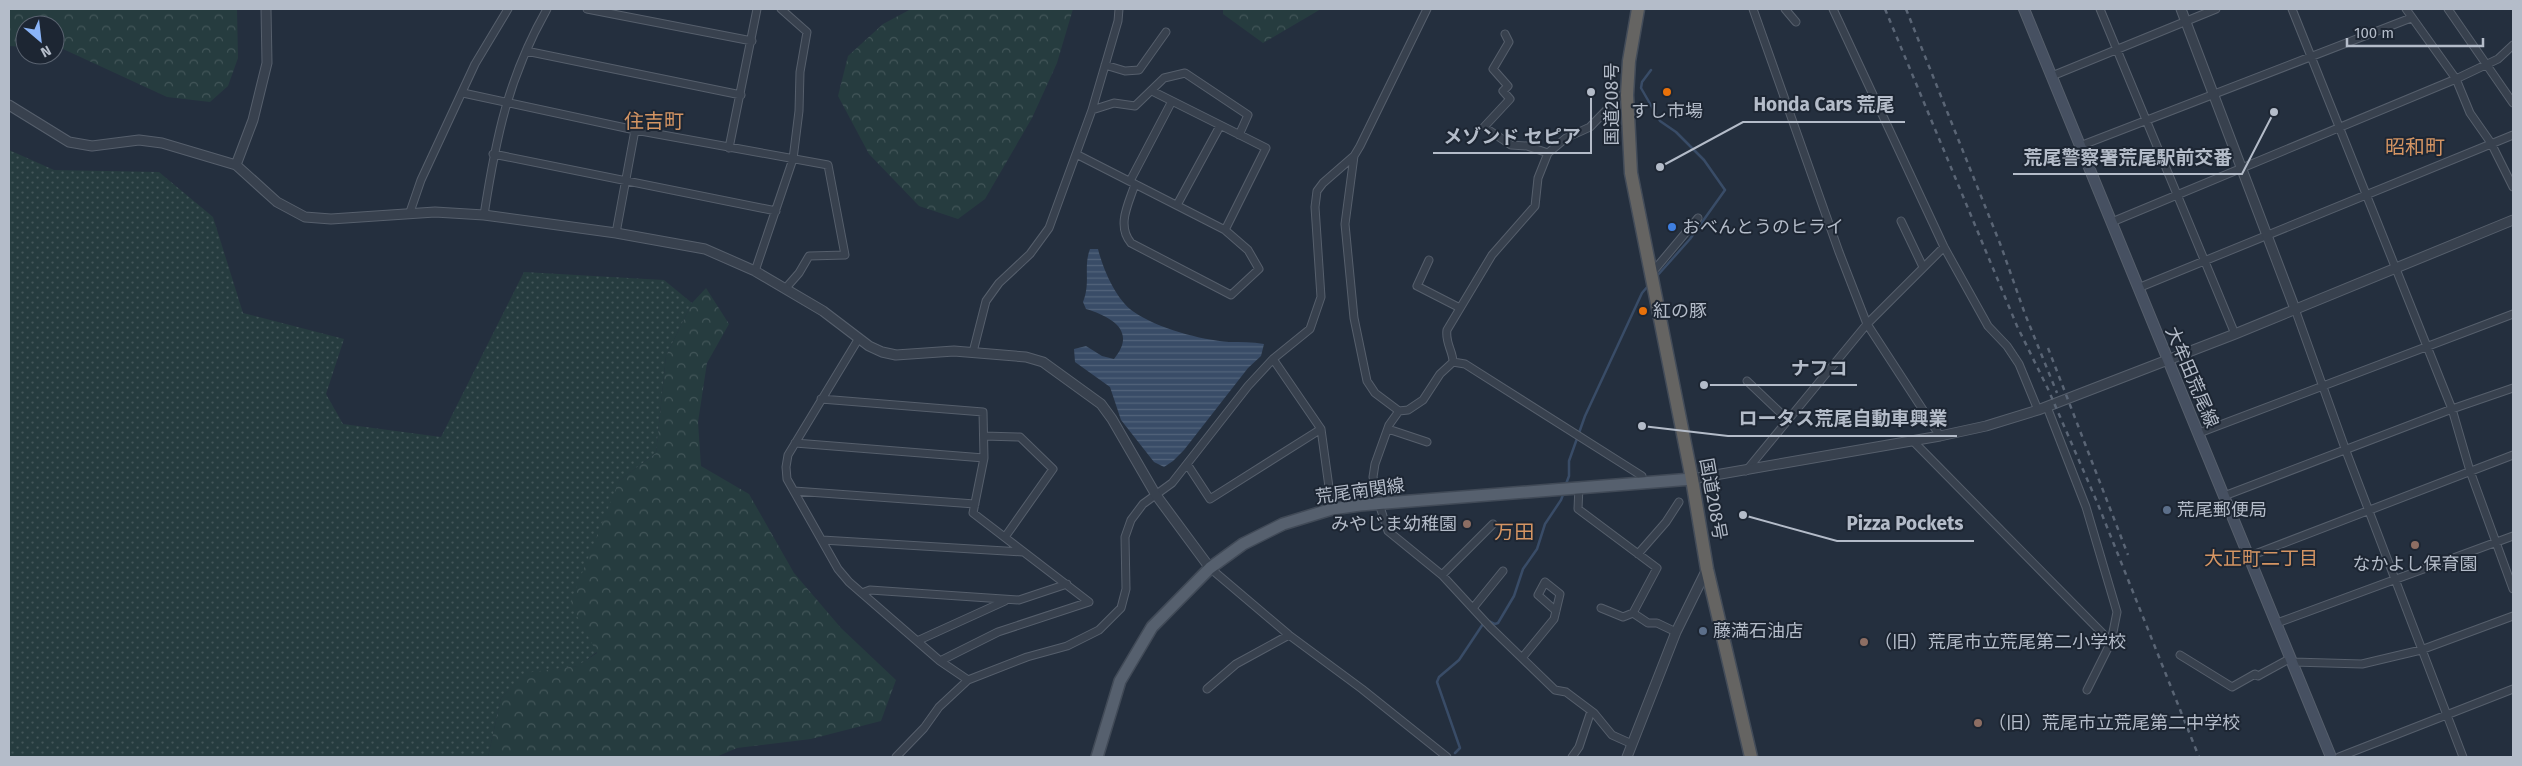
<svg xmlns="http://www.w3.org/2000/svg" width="2522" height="766" viewBox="0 0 2522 766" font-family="'Fira Sans','Noto Sans JP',sans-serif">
<defs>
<pattern id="grass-dots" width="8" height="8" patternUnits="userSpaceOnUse" patternTransform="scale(1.25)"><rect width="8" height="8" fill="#263c3f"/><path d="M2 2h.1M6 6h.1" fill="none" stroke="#435659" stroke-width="1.8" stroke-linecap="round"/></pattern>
<pattern id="forest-crowns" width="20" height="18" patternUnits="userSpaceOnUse" patternTransform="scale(1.25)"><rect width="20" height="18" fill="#263c3f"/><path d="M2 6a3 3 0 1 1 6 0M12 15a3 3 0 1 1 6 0" fill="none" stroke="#435659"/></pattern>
<pattern id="water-rules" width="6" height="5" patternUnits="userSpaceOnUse" patternTransform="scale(1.25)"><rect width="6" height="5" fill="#394c67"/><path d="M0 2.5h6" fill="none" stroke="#53647b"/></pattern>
</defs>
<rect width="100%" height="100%" fill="#242f3e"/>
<path fill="url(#grass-dots)" d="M9 150 54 170 159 172 213 217 243 313 344 339 326 394 343 424 441 437 524 272 664 280 692 303 666 356 656 453 619 481 597 652 578 666 525 674 501 698 488 757H9Z"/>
<path fill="url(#forest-crowns)" d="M9 9H237L238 58 228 86 210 102 167 97 63 49H55V25H25V47L9 46Z
M911 9H1073L1057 63 1032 118 985 199 958 219 919 206 869 154 838 96 848 56 883 24Z
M1223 9H1321L1263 43 1223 14Z
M706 288 729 324 707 363 698 422 701 466 749 494 794 573 841 628 896 680 881 721 811 739 737 748 716 757H488L501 698 525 673 577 666 597 653 570 603 619 481 656 453 666 356 692 303Z"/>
<path fill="url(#water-rules)" d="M1090 249H1098C1103 269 1116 300 1134 312 1157 328 1201 340 1229 342 1241 342 1252 342 1264 344L1261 356 1248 368 1184 450 1173 461 1164 467 1154 462 1121 420 1110 387 1075 362 1074 349 1086 346 1102 356 1114 359C1137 331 1112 317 1086 309L1083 302C1091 282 1083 267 1090 249Z"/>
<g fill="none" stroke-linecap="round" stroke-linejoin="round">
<path stroke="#394c67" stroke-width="2.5" d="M1651 70 1642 82 1641 88 1660 121 1676 132 1704 160 1725 190 1690 239 1657 276
M1566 484 1569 476V461L1585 416 1642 293 1648 286
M1455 753 1460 748 1437 682 1439 677 1459 660 1483 624 1489 621 1495 624 1498 623 1514 596 1523 569 1537 549 1545 524 1561 500 1564 492"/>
<g stroke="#565f6c" stroke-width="9">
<path id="minor" d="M587 9 752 41
M1753 9 1839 252 1867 324 1940 436
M1785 9 1796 22
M1833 9 1944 247 1988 326 2007 346 2019 364 2038 410
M2100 9 2235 334
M2292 9 2452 409 2470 471 2513 589
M2406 9 2456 79 2470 113 2491 143 2513 187
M2448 9 2513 103
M1505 34 1509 42 1493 69 1508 86 1503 91 1510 99 1484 127 1511 145 1527 146 1548 153
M526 51 741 95
M1105 65 1125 71 1139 70 1166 32
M2052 76 2216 9
M1152 91 1266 148 1225 230
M463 93 635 130 828 165 845 255 809 256 799 273 785 289
M1627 95 1620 96 1590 127 1566 138 1548 153 1538 178 1535 206 1492 255 1447 330C1445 343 1453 351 1453 362L1465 364 1642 476 1640 482
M1092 110 1114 103 1135 106 1164 78 1185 73 1248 115 1239 135
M2080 146 2411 18
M729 148 757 9
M493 154 776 211
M1076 154 1225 230 1248 250 1259 269 1231 295 1131 243C1116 225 1129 203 1135 184
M1354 156 1345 224 1354 318 1367 381 1375 393 1399 411 1408 410 1423 400 1440 374 1453 362
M1130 181 1172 101
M1177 205 1220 126
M410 212 421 180 475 64 508 9
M484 215C496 137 508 78 547 9
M1901 221 1923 267
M2112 222 2456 79 2498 59 2513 45
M616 233 635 130
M1429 260 1417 286 1460 308
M755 271 793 159 799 111 800 72 807 32 781 9
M1650 273 1656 268 1698 218
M2138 288 2513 135
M2295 309 2346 451 2463 757
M859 338 788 455 786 467 787 479 838 569 849 582 940 661 968 680
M973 352 986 301 999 283 1030 254 1049 228 1092 110 1118 21 1119 9
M1273 359 1321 429 1332 509
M1747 381 1788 420
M821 399 983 412 984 458 973 513 1089 602 998 632 940 661
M2047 407 2086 507 2117 612 2111 642 2087 690
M1399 411 1389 425 1375 464 1373 477 1379 504 1388 531 1442 575 1490 627 1555 690 1566 692 1594 713 1612 735 1632 744
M1388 429 1427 442
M2199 433 2513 314
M984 436 1020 437 1053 469 1005 537
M1913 441 2111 642
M795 443 984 458
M1187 464 1210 499 1321 429
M1746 471 1867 324 1944 247
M1579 486 1578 509 1657 568 1633 613
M794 491 975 504
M2224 496 2452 409 2513 388
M822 540 1023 552
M1638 554 1666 522 1679 502
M2250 556 2513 455
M1210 568 1289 635 1362 689 1447 757
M1442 575 1493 524
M862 593 870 590 1019 600 1067 584
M1473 608 1503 571
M1601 608 1623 617 1633 613 1648 623H1657L1676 632
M2277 623 2513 536
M917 641 1005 601
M2180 655 2232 687 2255 674 2258 676 2291 658
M1522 658 1554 619 1560 594 1545 582 1538 595 1556 611
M2293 662 2362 664 2421 650 2513 616
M1207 689 1236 664 1289 635
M896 757 924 728 939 707 968 680 1027 657 1067 646 1099 630 1121 608 1126 589 1125 537 1131 520 1143 504 1172 483 1248 386 1273 359 1310 329 1321 297 1315 207 1317 191 1323 183 1354 156 1360 146 1427 9
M1572 757 1579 747 1591 711
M2339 757 2513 689"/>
</g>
<g stroke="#565f6c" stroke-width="11">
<path id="tertiary" d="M2181 9 2295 309
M9 105 69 142 92 146 139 140 162 143 236 165 253 120 267 63 266 9
M236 165 277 202 305 217 331 219 435 212 484 215 616 233 705 249 755 271 823 311 869 346 882 352 896 355 954 351 1026 357 1043 362 1101 404 1112 419 1156 495 1210 568
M1692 479 1940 436 1986 426 2038 410 2235 334 2513 220
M1627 757 1676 632 1707 569"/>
</g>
<g stroke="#565f6c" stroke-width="12">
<path id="secondary" d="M2024 9 2331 757"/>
</g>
<g stroke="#414a57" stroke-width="14">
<path id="primary" d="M1097 757 1120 681 1152 627 1210 568 1243 544 1283 524 1332 509 1360 505 1692 479"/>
</g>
<g stroke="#434c59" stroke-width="15">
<path id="trunk" d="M1638 9 1629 61 1627 95 1631 173 1692 479 1707 569 1751 757"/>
</g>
<use href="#minor" stroke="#38414e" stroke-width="7"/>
<use href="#tertiary" stroke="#38414e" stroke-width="9"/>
<use href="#secondary" stroke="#465061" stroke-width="10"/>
<use href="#primary" stroke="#56606e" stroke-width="11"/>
<use href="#trunk" stroke="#656462" stroke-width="12"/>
<path stroke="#5a6575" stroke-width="2.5" stroke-dasharray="5 5" stroke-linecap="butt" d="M1885 9 2017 326 2048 389 2097 502 2199 757
M1906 9 2001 246 2025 314 2057 393
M2048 348 2128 555"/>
</g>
<g fill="#e8710a" stroke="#1d2633" stroke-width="2">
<circle cx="1667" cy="92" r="5"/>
<circle cx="1643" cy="311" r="5"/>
</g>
<circle fill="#3f7fe0" stroke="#1d2633" stroke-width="2" cx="1672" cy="227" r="5"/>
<g fill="#5c6f8a" stroke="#1d2633" stroke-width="2">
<circle cx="2167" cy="510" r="5"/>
<circle cx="1703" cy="631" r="5"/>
</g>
<g fill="#8d6e63" stroke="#1d2633" stroke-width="2">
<circle cx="1467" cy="524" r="5"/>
<circle cx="2415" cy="545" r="5"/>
<circle cx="1864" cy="642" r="5"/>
<circle cx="1978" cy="723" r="5"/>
</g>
<g text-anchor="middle" stroke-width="4" stroke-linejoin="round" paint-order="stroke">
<g font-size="18" fill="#b4bcc9" stroke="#1d2633">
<text transform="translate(1612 104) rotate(-90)" y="6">国道208号</text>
<text transform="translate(2192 377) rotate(67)" y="6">大牟田荒尾線</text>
<text transform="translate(1360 491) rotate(-8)" y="6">荒尾南関線</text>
<text transform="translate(1713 499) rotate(80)" y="6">国道208号</text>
</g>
<g font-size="18" fill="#b4bcc9" stroke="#1d2633" text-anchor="start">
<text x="1667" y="117" text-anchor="middle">すし市場</text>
<text x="1682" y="233">おべんとうのヒライ</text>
<text x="1653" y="317">紅の豚</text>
<text x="2177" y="516">荒尾郵便局</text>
<text x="1457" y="530" text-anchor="end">みやじま幼稚園</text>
<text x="2415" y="570" text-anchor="middle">なかよし保育園</text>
<text x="1713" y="637">藤満石油店</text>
<text x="1874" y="648">（旧）荒尾市立荒尾第二小学校</text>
<text x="1988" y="729">（旧）荒尾市立荒尾第二中学校</text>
</g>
<g font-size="19" fill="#d59563" stroke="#1d2633">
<text x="2261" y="565">大正町二丁目</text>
</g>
<g font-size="20" fill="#d59563" stroke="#1d2633">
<text x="654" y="128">住吉町</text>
<text x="2415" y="154">昭和町</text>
<text x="1514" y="539">万田</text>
</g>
</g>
<path fill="none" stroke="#b4bcc9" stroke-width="2" d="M1660 167L1743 122H1905M1591 92L1591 153H1433M2274 112L2242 174H2013M1704 385L1780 385H1857M1642 426L1728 436H1957M1743 515L1837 541H1974"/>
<g fill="#b4bcc9" stroke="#1d2633" stroke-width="2">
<circle cx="1660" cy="167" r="5"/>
<circle cx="1591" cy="92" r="5"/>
<circle cx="2274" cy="112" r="5"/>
<circle cx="1704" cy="385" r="5"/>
<circle cx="1642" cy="426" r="5"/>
<circle cx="1743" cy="515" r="5"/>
</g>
<g font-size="19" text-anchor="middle" font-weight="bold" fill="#b4bcc9" stroke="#1d2633" stroke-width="4" stroke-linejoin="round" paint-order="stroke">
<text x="1824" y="111">Honda Cars 荒尾</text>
<text x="1512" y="143">メゾンド セピア</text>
<text x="2128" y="164">荒尾警察署荒尾駅前交番</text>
<text x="1819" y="375">ナフコ</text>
<text x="1843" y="425">ロータス荒尾自動車興業</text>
<text x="1905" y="530">Pizza Pockets</text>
</g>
<rect width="2522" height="766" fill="none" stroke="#b4bcc9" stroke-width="20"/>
<g transform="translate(40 40) rotate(152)"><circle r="24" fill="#1d2633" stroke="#59626f"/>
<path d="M0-4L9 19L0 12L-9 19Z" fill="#8ab4f8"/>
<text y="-8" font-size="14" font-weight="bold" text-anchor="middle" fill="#b4bcc9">N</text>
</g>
<path d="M2347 38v8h136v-8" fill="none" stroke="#b4bcc9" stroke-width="2.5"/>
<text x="2354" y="38" font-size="15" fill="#b4bcc9" stroke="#1d2633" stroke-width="4" paint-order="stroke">100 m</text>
</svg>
